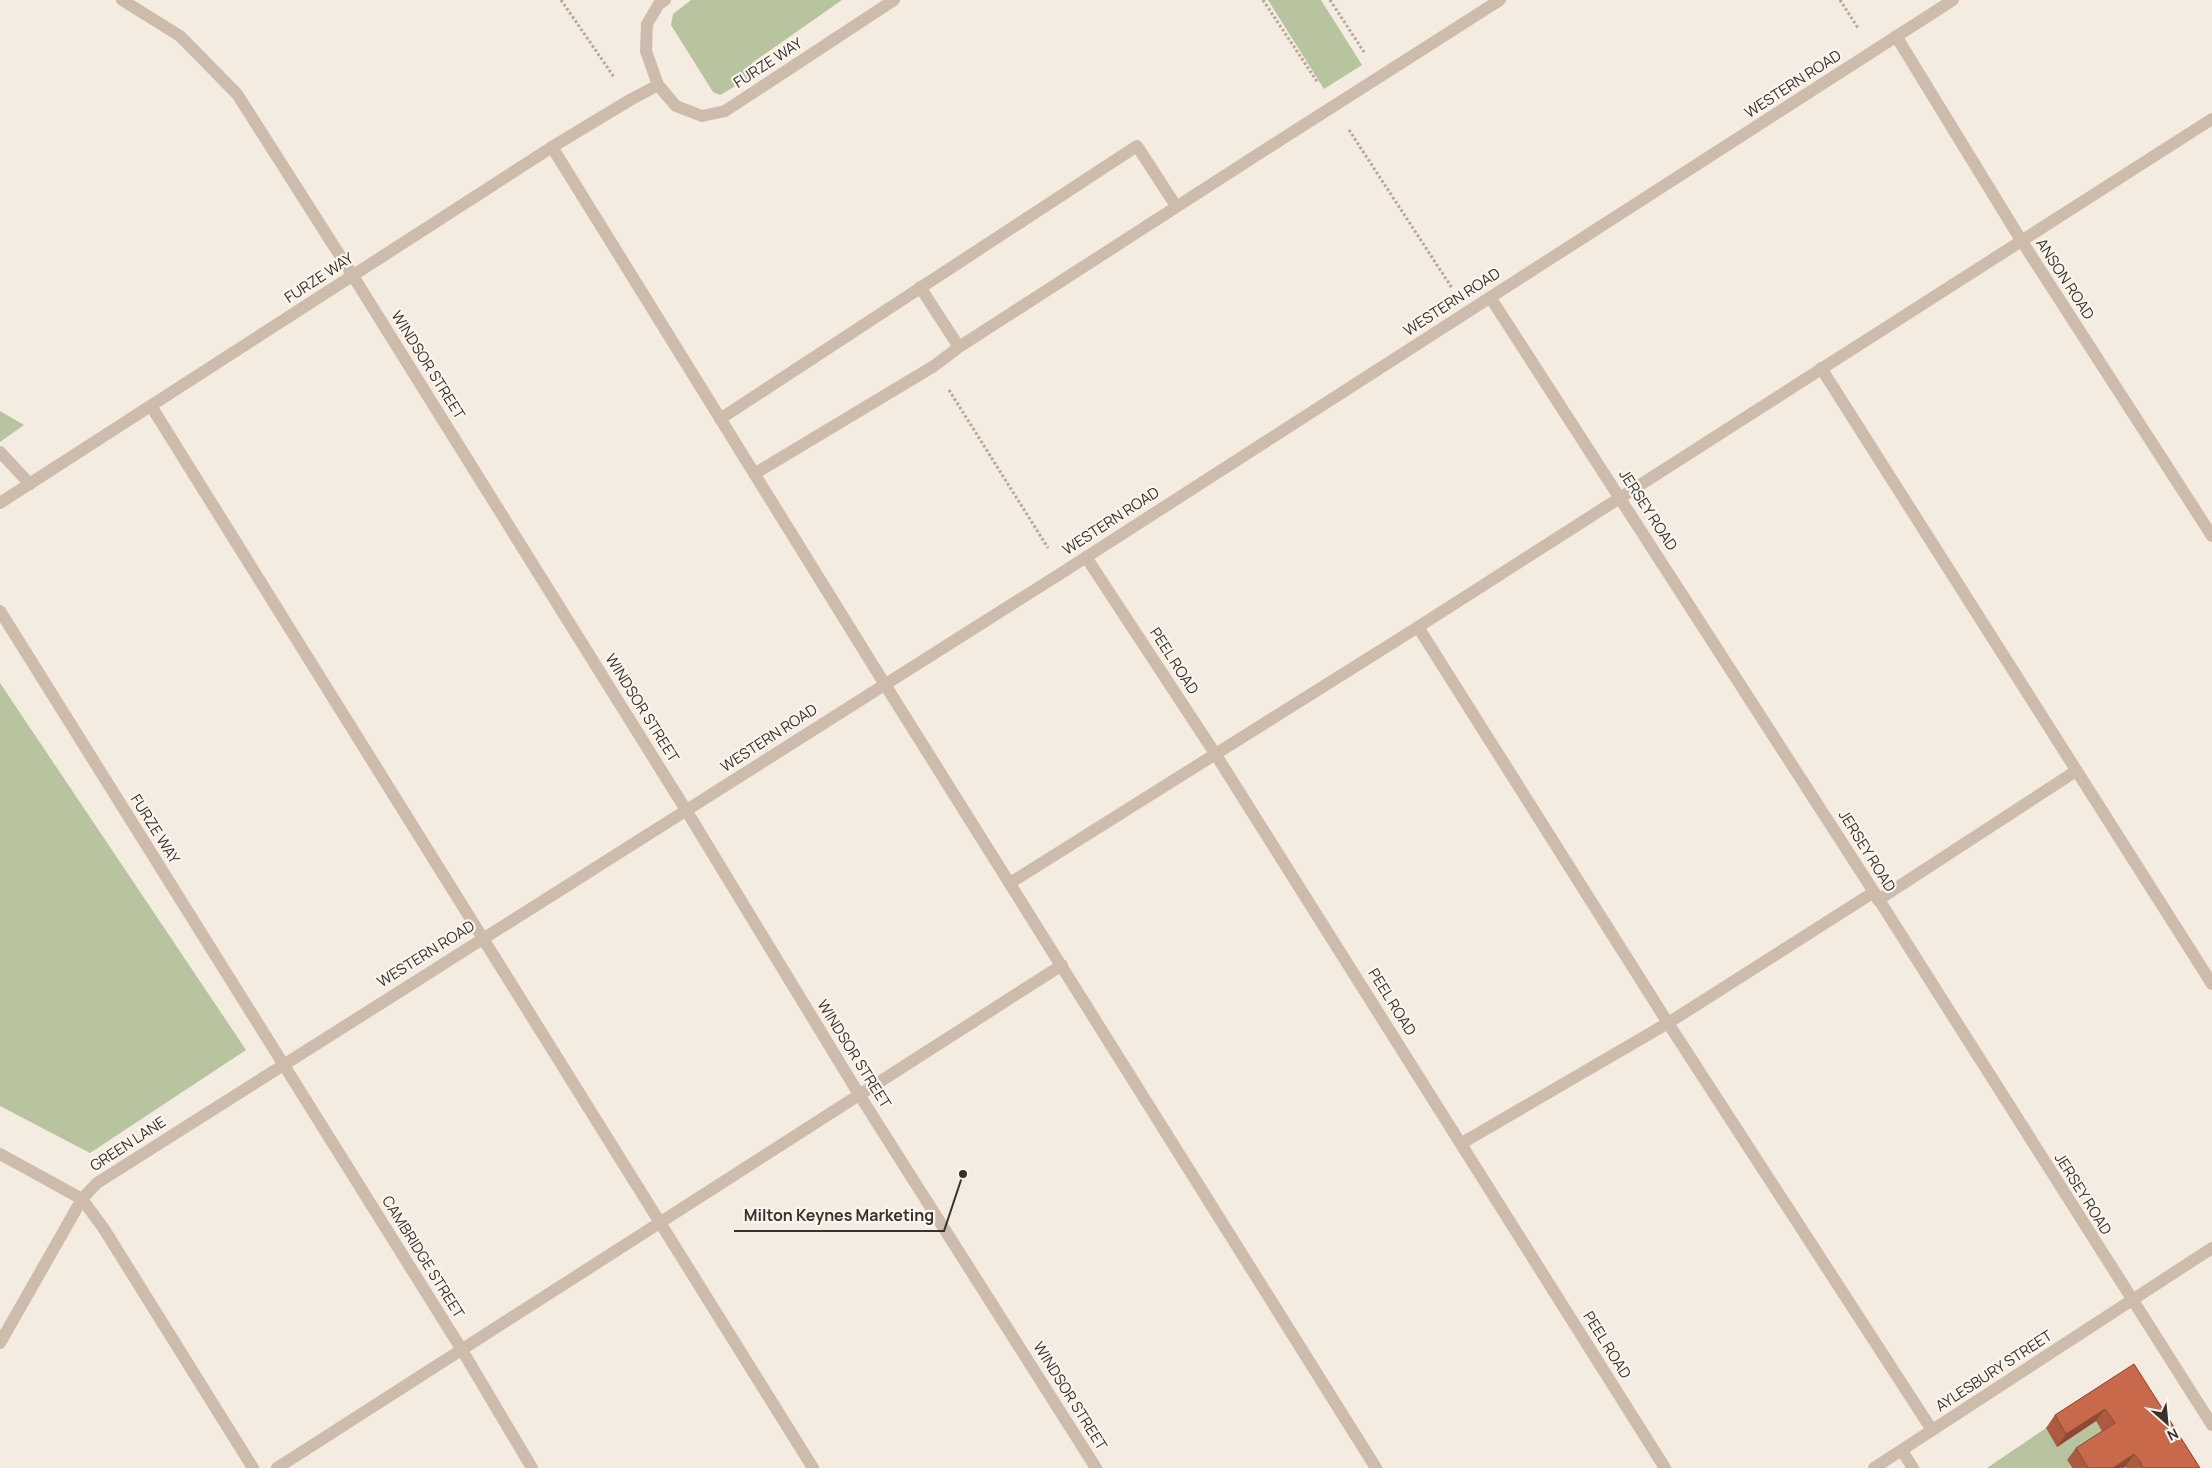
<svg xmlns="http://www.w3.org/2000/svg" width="2212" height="1468" viewBox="0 0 2212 1468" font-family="Manrope,sans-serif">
<rect width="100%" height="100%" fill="#f4ebe1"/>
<path fill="#b8c4a0" d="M691 0H842L752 63 751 77 720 95 713 92 671 25 673 14Z
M1268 0H1321L1362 65 1324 89Z
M0 411 24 425 0 442Z
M0 683 246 1050 90 1153 0 1106Z
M2096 1421 2106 1436 2067 1460 2071 1468H1987L2046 1428Z"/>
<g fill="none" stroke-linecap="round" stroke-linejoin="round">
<path stroke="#b9a596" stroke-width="3" stroke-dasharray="2.5 2.5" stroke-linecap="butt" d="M561 0 614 77
M1263 0 1318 83
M1330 0 1364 52
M1840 0 1858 28
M1349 130 1452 288
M949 390 1048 548"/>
<path stroke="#cdbbac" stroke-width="12" d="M552 147 884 683 1376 1468
M920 287 959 347
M1821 368 2212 984
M151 406 813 1468
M720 419 1137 146 1176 206
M0 452 30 484
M754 474 934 366 959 347C1139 230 1319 115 1500 0
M1418 627 1668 1023 1932 1430
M1010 883 1418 627 2212 119
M1878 900 2076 771
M1462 1143 1668 1023 1874 892
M82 1199 104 1229 253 1468
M1902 1451 1913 1468
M277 1468 1062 965"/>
<path stroke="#cdbbac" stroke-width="12" d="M122 0 180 36 237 94 353 276 686 810 860 1096 1096 1468
M665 0 659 4 647 24 646 51 658 85 676 106 702 116 725 111 894 0
M1896 36 2021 240 2212 536
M1490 297 1874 892 2212 1425
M0 503 552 147 630 100 658 85
M1086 557 1216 755 1665 1468
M0 611 462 1350 532 1468
M0 1154 82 1199
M0 1343 82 1199 97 1183 1063 572 1953 0
M1874 1468 2212 1248"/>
</g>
<path fill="#ac5a40" d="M2134 1364 2200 1468H2126L2125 1467 2123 1468H2072L2067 1460 2076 1448 2102 1431 2096 1421 2057 1447 2046 1428 2055 1415Z"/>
<path fill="#8c4a34" d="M2105 1409 2096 1421 2057 1447 2066 1434Z
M2134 1454 2125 1467 2123 1468H2113Z"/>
<path fill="#c8694b" stroke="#8c4a34" d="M2134 1364 2200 1468H2143L2140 1461 2134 1454 2113 1468H2088L2076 1448 2115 1423 2105 1409 2066 1434 2055 1415Z"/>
<g text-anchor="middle" stroke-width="4.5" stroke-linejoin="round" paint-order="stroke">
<g font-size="15" fill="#3b302b" stroke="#fbf5ee">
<text transform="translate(768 63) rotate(-33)" y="5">FURZE WAY</text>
<text transform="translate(1793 84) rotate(-33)" y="5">WESTERN ROAD</text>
<text transform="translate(319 278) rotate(-33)" y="5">FURZE WAY</text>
<text transform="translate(2065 279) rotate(57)" y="5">ANSON ROAD</text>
<text transform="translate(1452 302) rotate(-33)" y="5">WESTERN ROAD</text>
<text transform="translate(428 365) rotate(58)" y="5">WINDSOR STREET</text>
<text transform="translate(1648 510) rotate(57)" y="5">JERSEY ROAD</text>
<text transform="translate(1111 521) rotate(-33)" y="5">WESTERN ROAD</text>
<text transform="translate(1174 661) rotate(57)" y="5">PEEL ROAD</text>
<text transform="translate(642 708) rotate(58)" y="5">WINDSOR STREET</text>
<text transform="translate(769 738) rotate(-33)" y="5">WESTERN ROAD</text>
<text transform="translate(155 829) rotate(58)" y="5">FURZE WAY</text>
<text transform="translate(1867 851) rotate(58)" y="5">JERSEY ROAD</text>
<text transform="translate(426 954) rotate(-32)" y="5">WESTERN ROAD</text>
<text transform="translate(1392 1002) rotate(58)" y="5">PEEL ROAD</text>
<text transform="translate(854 1054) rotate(58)" y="5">WINDSOR STREET</text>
<text transform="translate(128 1144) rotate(-33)" y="5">GREEN LANE</text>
<text transform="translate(2083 1194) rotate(58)" y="5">JERSEY ROAD</text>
<text transform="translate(423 1257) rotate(58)" y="5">CAMBRIDGE STREET</text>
<text transform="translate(1607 1345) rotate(58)" y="5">PEEL ROAD</text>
<text transform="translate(1994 1371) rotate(-33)" y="5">AYLESBURY STREET</text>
<text transform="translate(1070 1396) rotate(58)" y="5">WINDSOR STREET</text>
</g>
</g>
<path fill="none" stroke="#3b302b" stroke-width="2" d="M963 1174L944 1231H734"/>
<circle fill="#3b302b" stroke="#fbf5ee" stroke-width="2" cx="963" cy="1174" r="5"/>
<g font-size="16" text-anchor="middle" font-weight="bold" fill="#3b302b" stroke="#fbf5ee" stroke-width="4.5" stroke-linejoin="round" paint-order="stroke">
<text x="839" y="1221">Milton Keynes Marketing</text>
</g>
<g transform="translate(2167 1423) rotate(153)" stroke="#fbf5ee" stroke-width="4" paint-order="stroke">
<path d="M0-4L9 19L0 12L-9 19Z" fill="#3b302b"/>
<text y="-8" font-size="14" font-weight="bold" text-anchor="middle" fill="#3b302b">N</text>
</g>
</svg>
